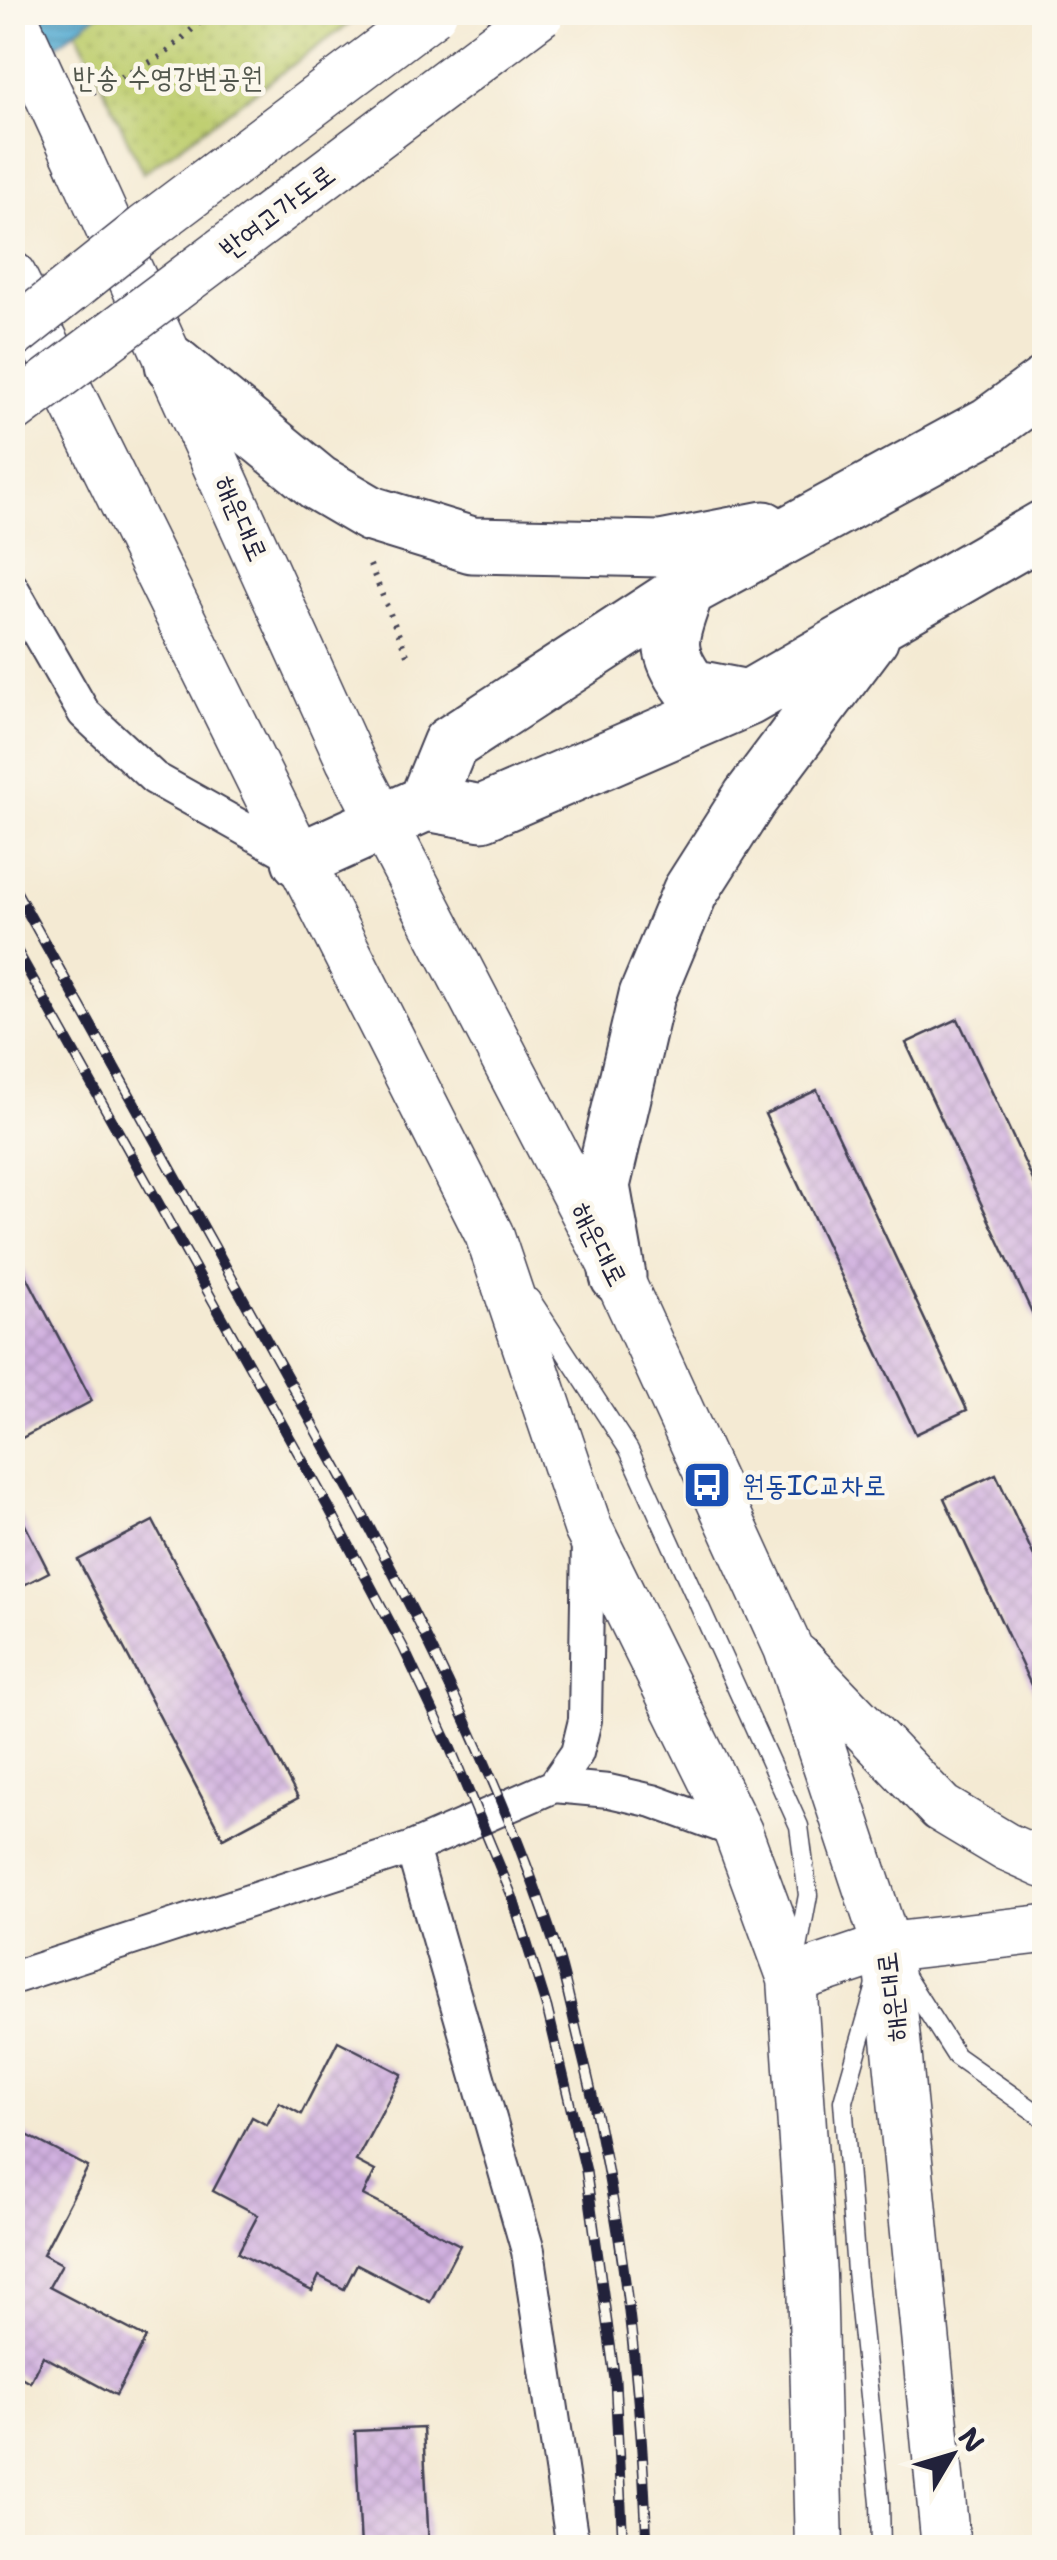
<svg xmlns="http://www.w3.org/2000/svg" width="1057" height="2560" viewBox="0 0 1057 2560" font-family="'Shantell Sans','Poor Story',sans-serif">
<defs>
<pattern id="park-dots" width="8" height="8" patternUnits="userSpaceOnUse" patternTransform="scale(2.5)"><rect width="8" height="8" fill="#c0cf72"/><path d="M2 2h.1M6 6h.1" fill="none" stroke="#a5b164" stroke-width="1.8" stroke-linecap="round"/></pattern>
<pattern id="water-rules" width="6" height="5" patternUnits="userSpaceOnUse" patternTransform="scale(2.5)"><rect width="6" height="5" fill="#56acd2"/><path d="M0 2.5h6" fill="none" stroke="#478cac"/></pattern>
<pattern id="building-cross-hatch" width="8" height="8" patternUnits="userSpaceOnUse" patternTransform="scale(2.5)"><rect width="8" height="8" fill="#d0b0df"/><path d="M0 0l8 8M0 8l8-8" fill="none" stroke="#b297c0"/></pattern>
</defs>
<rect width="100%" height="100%" fill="#fbf7ec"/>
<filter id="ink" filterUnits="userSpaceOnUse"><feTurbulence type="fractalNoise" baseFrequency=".01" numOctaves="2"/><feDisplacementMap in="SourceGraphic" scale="20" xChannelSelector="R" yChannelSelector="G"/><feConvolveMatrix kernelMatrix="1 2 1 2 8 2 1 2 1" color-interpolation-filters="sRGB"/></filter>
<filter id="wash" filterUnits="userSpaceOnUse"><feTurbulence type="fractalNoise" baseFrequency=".0048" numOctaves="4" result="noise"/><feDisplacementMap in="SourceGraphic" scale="40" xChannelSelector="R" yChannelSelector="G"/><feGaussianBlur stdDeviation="2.25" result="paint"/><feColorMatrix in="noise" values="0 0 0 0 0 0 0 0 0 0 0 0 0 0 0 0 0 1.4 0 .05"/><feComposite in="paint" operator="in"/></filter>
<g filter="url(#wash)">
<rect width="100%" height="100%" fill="#f4ead3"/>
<path fill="#c0cf72" stroke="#717856" stroke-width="2.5" d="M1037 2405H1044V2547H1041Z"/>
<path fill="url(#park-dots)" stroke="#717856" stroke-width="2.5" d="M69 13H364L143 173Z"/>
<path fill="url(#water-rules)" stroke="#3c6786" stroke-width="2.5" d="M13 13H99L13 79Z"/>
<g id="blocks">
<path fill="url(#building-cross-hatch)" d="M958 1019 1044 1204V1338L906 1043Z
M817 1090 967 1410 916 1434 765 1114Z
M12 1248 92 1401 18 1440 12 1430Z
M996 1474 1044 1578V1713L944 1498Z
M12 1499 49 1572 12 1591Z
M153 1521 298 1798 223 1838 78 1560Z
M338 2041 402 2074 356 2161 375 2171 363 2195 460 2245 430 2302 357 2264 344 2289 319 2276 312 2291 238 2253 258 2215 213 2191 252 2117 267 2125 279 2102 301 2114Z
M25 2134 88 2167 43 2254 62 2264 49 2287 146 2338 116 2395 43 2356 30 2382 12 2372V2157Z
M423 2428 429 2548H361L355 2431Z"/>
</g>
</g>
<g filter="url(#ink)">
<use href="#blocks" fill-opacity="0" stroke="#424052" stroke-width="2.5"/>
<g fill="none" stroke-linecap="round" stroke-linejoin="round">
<g stroke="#424052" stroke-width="21">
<path id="service" d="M530 1298 629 1450 799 1826 808 1895 797 1954
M903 1973 956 2056 1044 2118
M875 1989 843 2101 856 2271 880 2502 881 2548"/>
</g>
<g stroke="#424052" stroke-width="36">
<path id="minor" d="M12 588 84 713 154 778 300 860
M554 1786 577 1753 585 1720 588 1539
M412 1848 528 2251 573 2548
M12 1978 412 1848 554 1786 609 1791 653 1801 738 1832"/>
</g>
<g stroke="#424052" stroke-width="51">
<path id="secondary" d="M81 165 350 760 618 1276 788 1648 887 1947 946 2548
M12 276 300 860 489 1234 588 1528 738 1832 792 1979 812 2275 819 2548
M797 1658 941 1808 1006 1847 1044 1864
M792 1979 887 1947 1044 1929"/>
</g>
<g stroke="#424052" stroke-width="59">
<path id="trunk" d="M173 364 318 483 371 514 472 545 661 549 764 529
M686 590C672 635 660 646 691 687L748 698
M426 803 450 744 686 590 989 425 1044 385
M300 860 426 803 482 813 748 698 1044 528
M618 1276 602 1186 647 995 690 892 750 798 871 637"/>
</g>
<path stroke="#424052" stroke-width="6" stroke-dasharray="2.5 8" stroke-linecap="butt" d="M93 92 164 55 211 12
M370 565 410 662"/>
<use href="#service" stroke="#fff" stroke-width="18"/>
<use href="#minor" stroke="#fff" stroke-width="32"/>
<use href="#secondary" stroke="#fff" stroke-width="48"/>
<use href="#trunk" stroke="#fff" stroke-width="55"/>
<g stroke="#22223b" stroke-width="11">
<path id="rail" d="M12 884C99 1040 186 1196 273 1352 380 1544 488 1739 556 1949 566 1980 572 2013 580 2045 622 2210 641 2378 647 2548
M12 942 329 1508 403 1647 449 1745 512 1896 547 2008 586 2171 615 2380 623 2548"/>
</g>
<use href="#rail" stroke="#fbf7ec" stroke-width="8" stroke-dasharray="22" stroke-linecap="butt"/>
<g stroke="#424052" stroke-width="51" stroke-linecap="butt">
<path id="secondary-bridge" d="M12 15 81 165
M12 335 145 229 433 12
M12 410 541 12"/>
</g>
<use href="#secondary-bridge" stroke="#fff" stroke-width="48"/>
</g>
</g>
<defs>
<g id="bus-square" transform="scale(2.5)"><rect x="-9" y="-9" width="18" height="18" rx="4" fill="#1a4fb4" stroke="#fbf7ec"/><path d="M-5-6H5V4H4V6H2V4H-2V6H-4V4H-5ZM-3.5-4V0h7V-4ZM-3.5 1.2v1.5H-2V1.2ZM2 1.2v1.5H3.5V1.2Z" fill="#fff"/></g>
</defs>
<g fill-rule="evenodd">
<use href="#bus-square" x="707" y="1485"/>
</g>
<g text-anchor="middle" stroke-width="9" stroke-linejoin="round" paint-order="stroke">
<g font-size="28" fill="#51564c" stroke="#fbf7ec">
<text x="168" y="87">반송 수영강변공원</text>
</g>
<g font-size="28" fill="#22223b" stroke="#fbf7ec">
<text transform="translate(277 211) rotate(-37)" y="10">반여고가도로</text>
<text transform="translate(242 518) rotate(66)" y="10">해운대로</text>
<text transform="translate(600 1244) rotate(63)" y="10">해운대로</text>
<text transform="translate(891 1997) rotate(-97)" y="10">해운대로</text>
</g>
<g font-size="28" fill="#164399" stroke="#fbf7ec" text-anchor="start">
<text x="742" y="1495">원동IC교차로</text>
</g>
</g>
<rect width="1057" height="2560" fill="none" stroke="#fbf7ec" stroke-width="50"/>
<g transform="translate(952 2455) rotate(52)" stroke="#fbf7ec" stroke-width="8" paint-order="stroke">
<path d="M0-8L18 38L0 25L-18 38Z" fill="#22223b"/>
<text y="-15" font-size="28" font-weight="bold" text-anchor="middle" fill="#22223b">N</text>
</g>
</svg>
